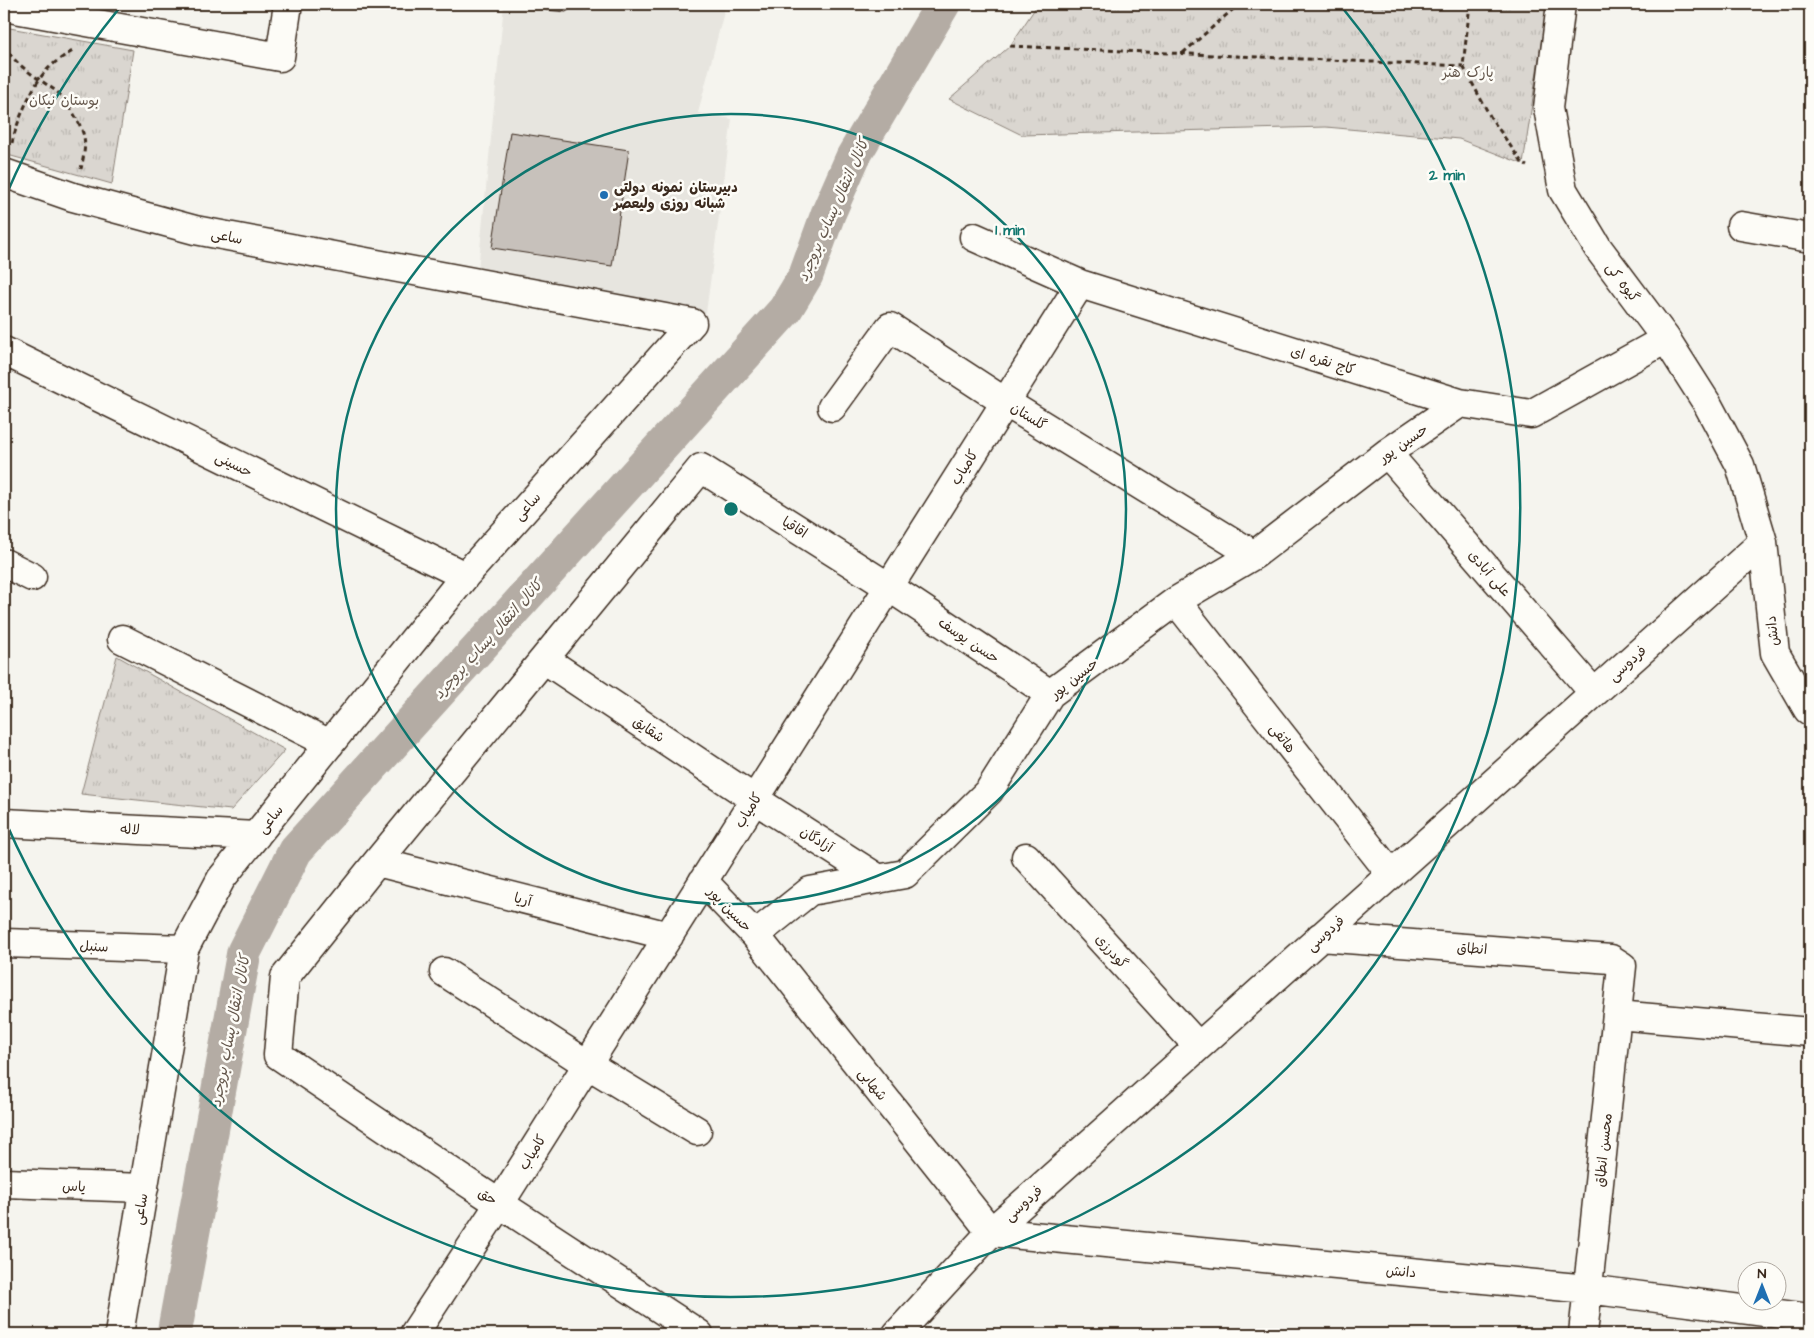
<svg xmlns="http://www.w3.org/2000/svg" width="1814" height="1338" viewBox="0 0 1814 1338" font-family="'Architects Daughter','Playpen Sans Arabic',sans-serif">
<defs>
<pattern id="grass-tufts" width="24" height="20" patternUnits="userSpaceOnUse" patternTransform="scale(1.25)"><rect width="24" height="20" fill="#dad6d0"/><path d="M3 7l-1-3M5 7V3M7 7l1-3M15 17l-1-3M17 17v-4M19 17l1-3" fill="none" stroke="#bcb8b2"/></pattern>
</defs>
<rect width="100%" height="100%" fill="#f5f4ee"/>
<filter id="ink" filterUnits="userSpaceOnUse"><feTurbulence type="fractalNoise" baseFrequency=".02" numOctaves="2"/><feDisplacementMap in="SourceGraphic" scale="10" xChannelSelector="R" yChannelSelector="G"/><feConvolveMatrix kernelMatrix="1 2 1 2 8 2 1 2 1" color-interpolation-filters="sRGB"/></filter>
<g filter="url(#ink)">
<path fill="#e7e5df" d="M504 4H726L698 113 732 119 706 313 478 270Z"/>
<path fill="url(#grass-tufts)" stroke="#8a8077" d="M1038 4H1547L1523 164 1459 139 1326 127 1022 135 949 99 1010 46Z
M4 27 133 50 112 184 4 154Z
M117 656 285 750 231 810 81 794Z"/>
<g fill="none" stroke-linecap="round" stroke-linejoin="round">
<path stroke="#b4aca4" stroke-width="35" d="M174 1334 244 952 295 851 785 310 806 275 828 214 853 157 943 4"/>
</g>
<path fill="#c7c1bb" stroke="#3b2a1e" d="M540 4H577L566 12 546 10Z
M510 132 629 150 612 266 492 248Z"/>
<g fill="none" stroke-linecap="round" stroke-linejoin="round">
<g stroke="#3b2a1e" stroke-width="31">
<path id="minor" d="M1561 4 1548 108 1563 190 1598 248 1666 339 1708 405 1740 465 1763 542 1775 653 1808 710 1810 711
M4 7 280 57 288 4
M4 173 73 197 195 230 692 323
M1741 226 1810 238
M974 237 1080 284 1460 403 1531 414 1666 339
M4 351 465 576
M832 407 890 327 1005 402 1254 555
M1387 453 1594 693
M4 563 32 577
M1176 601 1391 874
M122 639 330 744
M544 659 754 799 879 879
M4 823 256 836
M1026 857 1198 1046
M377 862 669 936
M703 881 755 935 810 891 905 874 989 791 1050 694 1176 601 1254 555 1387 453 1460 403
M755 935 991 1232 1588 1289 1810 1318
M1320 937 1611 959 1622 966 1583 1334
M4 943 184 949
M444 972 587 1064 697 1131
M1617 1015 1810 1032
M4 1183 144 1188
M119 1334 184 949 221 879 465 576 692 323
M414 1334 500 1203 1080 284
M699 1334 468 1183 278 1055 285 977 377 862 701 468 889 587 1050 694
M897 1334 991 1232 1763 542"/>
</g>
<path stroke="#3b2a1e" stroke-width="3" stroke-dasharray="5 4" stroke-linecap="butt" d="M1470 4 1463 66 1491 118 1523 164 1527 166
M4 45C14 65 38 78 56 91 66 99 82 125 84 137 86 147 83 159 81 169
M1010 46 1463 66
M1183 53 1239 4
M12 143C16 124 32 86 45 72 52 64 63 56 73 51"/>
<use href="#minor" stroke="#fdfcf7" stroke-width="28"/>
</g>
</g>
<g fill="none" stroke="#0f766e" stroke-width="2.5">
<circle cx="731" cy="509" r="395"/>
<path d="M4 200A790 790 0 0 1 121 6M1341 6A790 790 0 1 1 4 818"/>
</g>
<circle fill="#1f6fb2" stroke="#fdfcf7" stroke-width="2" cx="604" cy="195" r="5"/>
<g text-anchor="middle" stroke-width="5" stroke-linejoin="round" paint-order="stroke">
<g font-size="14" fill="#63554a" stroke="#fdfcf7">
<text x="1468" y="77">پارک هنر</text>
<text x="64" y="105">بوستان نیکان</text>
</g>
<g font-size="14" font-weight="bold" fill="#3b2a1e" stroke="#fdfcf7" text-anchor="start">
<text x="614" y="192">دبیرستان نمونه دولتی<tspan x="614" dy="16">شبانه روزی ولیعصر</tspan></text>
</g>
<g font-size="14" fill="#3b2a1e" stroke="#fdfcf7">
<text transform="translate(227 236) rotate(11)" y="5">ساعی</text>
<text transform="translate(1623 282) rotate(53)" y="5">گیوه کی</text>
<text transform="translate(1323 360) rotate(17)" y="5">کاج نقره ای</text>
<text transform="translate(1029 416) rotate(32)" y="5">گلستان</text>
<text transform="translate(1403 443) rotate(-35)" y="5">حسین پور</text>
<text transform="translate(234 464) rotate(26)" y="5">حسینی</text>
<text transform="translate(964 467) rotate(-58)" y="5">کامیاب</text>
<text transform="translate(527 506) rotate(-48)" y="5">ساعی</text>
<text transform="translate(795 527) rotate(32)" y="5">اقاقیا</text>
<text transform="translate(1490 573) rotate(49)" y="5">علی آبادی</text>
<text transform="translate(1772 631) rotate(-96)" y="5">دانش</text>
<text transform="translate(969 640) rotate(34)" y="5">حسن یوسف</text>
<text transform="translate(1627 663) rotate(-42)" y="5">فردوسی</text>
<text transform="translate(1074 678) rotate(-38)" y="5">حسین پور</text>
<text transform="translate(649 729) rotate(34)" y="5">شقایق</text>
<text transform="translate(1283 738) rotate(52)" y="5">هاتفی</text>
<text transform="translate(748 810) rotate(-58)" y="5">کامیاب</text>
<text transform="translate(270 819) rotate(-51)" y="5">ساعی</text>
<text transform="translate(130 829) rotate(3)" y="5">لاله</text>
<text transform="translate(817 839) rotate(32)" y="5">آزادگان</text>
<text transform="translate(523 899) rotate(14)" y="5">آریا</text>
<text transform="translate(730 909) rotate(46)" y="5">حسین پور</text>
<text transform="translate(1325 933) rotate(-42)" y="5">فردوسی</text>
<text transform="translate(94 946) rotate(2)" y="5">سنبل</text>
<text transform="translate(1472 948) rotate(4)" y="5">انطاق</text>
<text transform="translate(1112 951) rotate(48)" y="5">گودرزی</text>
<text transform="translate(873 1084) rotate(51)" y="5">شهابی</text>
<text transform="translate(1603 1150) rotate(-84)" y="5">محسن انطاق</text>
<text transform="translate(532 1152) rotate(-58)" y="5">کامیاب</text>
<text transform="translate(74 1186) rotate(2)" y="5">یاس</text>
<text transform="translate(488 1196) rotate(33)" y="5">حق</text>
<text transform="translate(1023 1203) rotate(-42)" y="5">فردوسی</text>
<text transform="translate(140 1209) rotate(-80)" y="5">ساعی</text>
<text transform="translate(1401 1271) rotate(5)" y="5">دانش</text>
</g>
<g font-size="15" font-style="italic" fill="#65584d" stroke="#fdfcf7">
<text transform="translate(833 210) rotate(-66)" y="5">کانال انتقال پساب بروجرد</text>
<text transform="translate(488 639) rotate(-48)" y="5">کانال انتقال پساب بروجرد</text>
<text transform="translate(230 1031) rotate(-79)" y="5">کانال انتقال پساب بروجرد</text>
</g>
</g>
<circle cx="731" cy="509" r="8" fill="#0f766e" stroke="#fdfcf7" stroke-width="2.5"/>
<g font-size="15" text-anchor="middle" font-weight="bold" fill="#0f766e" stroke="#fdfcf7" stroke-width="5" stroke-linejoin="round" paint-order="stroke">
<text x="1447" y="180">2 min</text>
<text x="1010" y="235">1 min</text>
</g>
<rect width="1814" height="1338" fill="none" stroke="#fdfcf7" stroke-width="20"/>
<rect x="10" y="10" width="1794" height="1318" fill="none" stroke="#3b2a1e" stroke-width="2" filter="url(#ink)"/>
<g transform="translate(1762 1286)"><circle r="24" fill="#fdfcf7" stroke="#afa8a0"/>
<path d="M0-4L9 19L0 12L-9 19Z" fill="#1f6fb2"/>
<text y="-8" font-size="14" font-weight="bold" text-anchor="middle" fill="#3b2a1e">N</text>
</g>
</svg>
